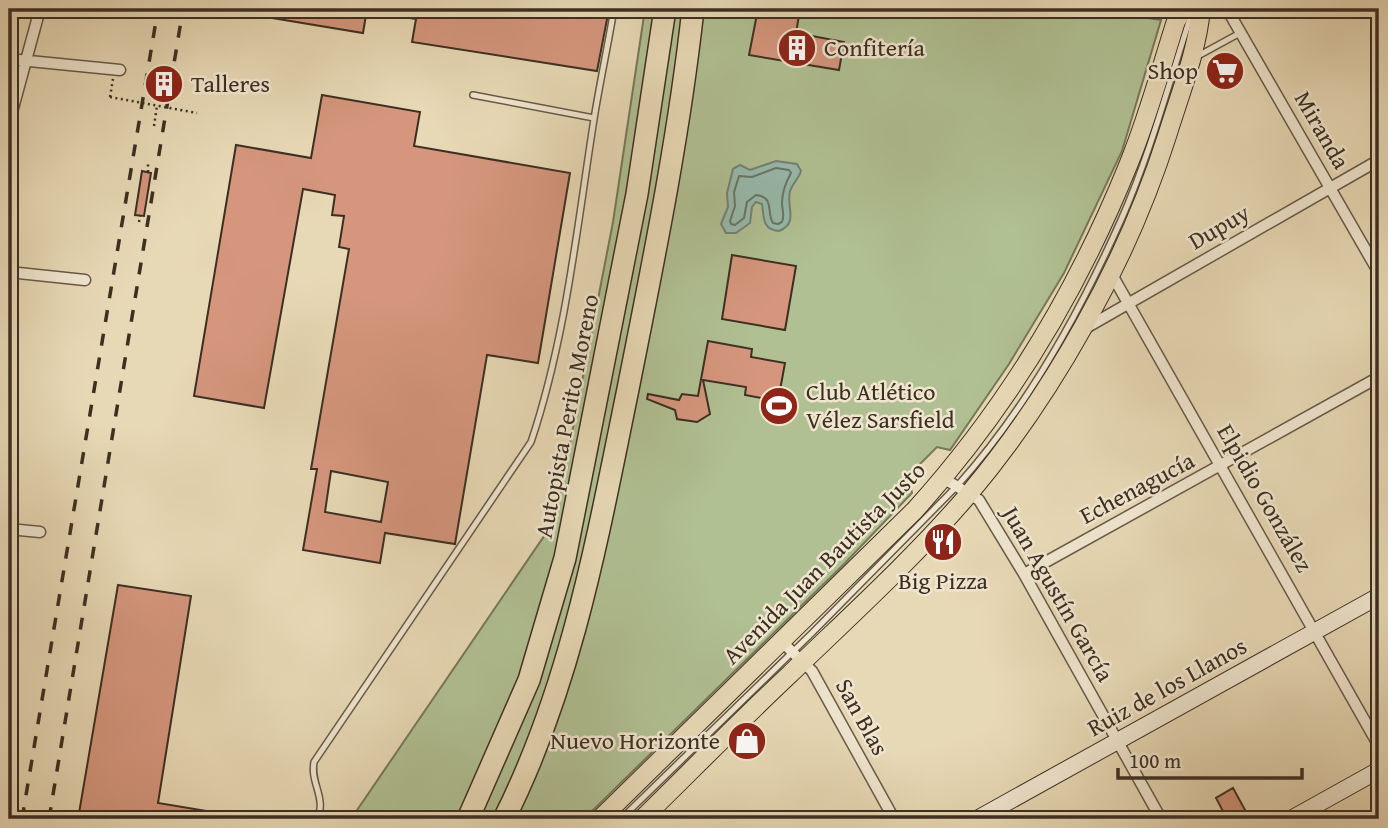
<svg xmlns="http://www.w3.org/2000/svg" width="1388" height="828" viewBox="0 0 1388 828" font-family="'Gentium Book Plus',serif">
<rect width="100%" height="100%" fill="#e8d9b6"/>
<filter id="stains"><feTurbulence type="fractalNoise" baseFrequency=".00286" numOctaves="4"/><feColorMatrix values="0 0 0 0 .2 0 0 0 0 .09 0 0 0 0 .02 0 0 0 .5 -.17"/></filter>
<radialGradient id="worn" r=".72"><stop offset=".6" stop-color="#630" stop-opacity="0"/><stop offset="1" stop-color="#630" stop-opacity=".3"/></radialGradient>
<path fill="#b0c093" stroke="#76785a" stroke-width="2" d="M645 9H1090L1161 20 1122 151 1064 273 1009 364 950 450 937 447 908 476 912 493 844 564 584 819H351L555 520 613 222Z"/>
<path fill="#97baac" stroke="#738275" stroke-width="2" d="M776 161 797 164 801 171C799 178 793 183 790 191 786 207 799 223 779 231 762 230 764 217 762 204L756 202 752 207 750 223 736 233H726L721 224 728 207 727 193 733 169 740 165 750 170Z"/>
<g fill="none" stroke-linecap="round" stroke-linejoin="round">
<path stroke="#6a7467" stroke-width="2" d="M776 168 789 170 791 173C786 182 782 192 782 203 782 211 785 214 782 222L778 224 773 223C766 212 775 197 756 195L747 202 744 218 735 225 731 224 730 221 735 206 734 192 739 176 752 177Z"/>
</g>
<path fill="#d5967d" stroke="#3c2f22" stroke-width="2" fill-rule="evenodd" d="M248 9H367L363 33 248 14Z
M385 9H609L597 71 412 42 416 19 385 14Z
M758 9H800L796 33 844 42 839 70 749 55Z
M160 74 170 75 167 95 157 94Z
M322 95 420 112 414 146 570 173 538 363 487 355 455 544 385 533 380 563 303 550 317 469H311L349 249 339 247 344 216 332 215 335 195 303 189 264 408 194 396 236 145 311 158ZM331 471 388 482 381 522 325 512Z
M142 171 151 173 144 216 135 215Z
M732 255 796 266 785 330 722 319Z
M708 341 752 349 751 357 785 363 778 401 745 395 746 387 703 380 710 414 697 422 677 419 675 410 647 399 648 394 679 400 682 394 698 396Z
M118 585 191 596 158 803 225 814V819H78Z
M1233 788 1250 819H1227L1216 798Z"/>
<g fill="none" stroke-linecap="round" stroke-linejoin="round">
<g stroke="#675a47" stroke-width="8">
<path id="lane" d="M1196 57 1240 33
M473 95 594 118
M318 819C326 796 310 783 314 762L531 442C566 338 577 227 594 119 600 82 608 45 614 9
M621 819 812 633 957 486C1025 411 1080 312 1121 220 1151 152 1170 79 1193 9"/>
</g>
<g stroke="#675a47" stroke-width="13">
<path id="street" d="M1227 9 1379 273
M9 59 120 70
M9 123 40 9
M9 272 85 280
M1111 273 1379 746
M1084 329 1379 160
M943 478 979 500 1024 574 1161 819
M9 529 40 532
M1024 574 1379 377
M782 642 812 671 894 819"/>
</g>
<g stroke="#3c2f22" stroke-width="18">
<path id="secondary" d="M977 819 1379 596
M1291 819 1379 770"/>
</g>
<g stroke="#3c2f22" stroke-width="20">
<path id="primary" d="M600 819 915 510C1007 408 1078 290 1129 163 1148 117 1161 68 1176 21L1184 9
M642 819C691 771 739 722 789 675 850 616 913 559 968 495 1053 394 1127 262 1167 136 1180 94 1197 52 1201 9"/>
</g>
<g stroke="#3c2f22" stroke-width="24">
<path id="highway" d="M468 819 529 680 565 558 637 194 665 9
M504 819C572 684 598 535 628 389 653 263 679 137 693 9"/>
</g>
<path stroke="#3c2f22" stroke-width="2.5" stroke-dasharray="2 3.5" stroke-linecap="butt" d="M110 97 113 79
M154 126 157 106
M148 172V164
M139 222 140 216"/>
<use href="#lane" stroke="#f0e6d0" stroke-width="5"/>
<use href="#street" stroke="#f0e6d0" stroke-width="10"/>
<use href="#secondary" stroke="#f0e6d0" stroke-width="16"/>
<use href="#primary" stroke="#e8d9b6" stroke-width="18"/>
<use href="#highway" stroke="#e8d9b6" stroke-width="21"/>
<path stroke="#3c2f22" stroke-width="3.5" stroke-dasharray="12 12" stroke-linecap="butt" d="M22 819 158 9
M49 819 183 9"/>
<path stroke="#3c2f22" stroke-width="2.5" stroke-dasharray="2 3.5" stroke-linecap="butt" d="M110 97 197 113"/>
</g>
<defs>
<g id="building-disc" transform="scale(2.0125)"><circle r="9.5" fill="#8f2418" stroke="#f0e6d0"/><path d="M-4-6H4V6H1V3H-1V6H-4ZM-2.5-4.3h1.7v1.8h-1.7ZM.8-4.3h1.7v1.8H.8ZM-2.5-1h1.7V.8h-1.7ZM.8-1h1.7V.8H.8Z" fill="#fff"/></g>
<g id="supermarket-disc" transform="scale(2.0125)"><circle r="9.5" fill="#8f2418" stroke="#f0e6d0"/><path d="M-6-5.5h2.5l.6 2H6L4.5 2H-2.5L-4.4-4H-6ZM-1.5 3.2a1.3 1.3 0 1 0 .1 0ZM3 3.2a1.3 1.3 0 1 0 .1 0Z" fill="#fff"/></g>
<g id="stadium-disc" transform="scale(2.0125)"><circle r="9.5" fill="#8f2418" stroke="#f0e6d0"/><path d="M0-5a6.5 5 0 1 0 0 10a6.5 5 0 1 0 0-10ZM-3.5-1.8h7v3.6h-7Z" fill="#fff"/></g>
<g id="restaurant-disc" transform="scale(2.0125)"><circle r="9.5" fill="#8f2418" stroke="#f0e6d0"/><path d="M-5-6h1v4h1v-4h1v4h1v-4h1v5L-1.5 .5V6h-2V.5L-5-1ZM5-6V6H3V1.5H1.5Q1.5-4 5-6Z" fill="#fff"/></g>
<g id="shop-disc" transform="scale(2.0125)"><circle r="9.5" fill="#8f2418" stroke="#f0e6d0"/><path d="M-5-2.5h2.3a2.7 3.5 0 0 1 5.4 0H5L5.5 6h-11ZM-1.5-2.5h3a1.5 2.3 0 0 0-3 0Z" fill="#fff"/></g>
</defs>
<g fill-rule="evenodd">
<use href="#building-disc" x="797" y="48"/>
<use href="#supermarket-disc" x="1225" y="71"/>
<use href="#building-disc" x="164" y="84"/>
<use href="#stadium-disc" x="779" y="406"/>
<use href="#restaurant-disc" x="943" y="542"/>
<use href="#shop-disc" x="747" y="741"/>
</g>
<g text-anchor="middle" stroke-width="5" stroke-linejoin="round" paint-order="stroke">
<g font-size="24" fill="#3c2f22" stroke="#f0e6d0" text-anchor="start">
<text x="824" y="56">Confitería</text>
<text x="1198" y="79" text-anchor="end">Shop</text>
<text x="191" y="92">Talleres</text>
<text x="806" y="400">Club Atlético<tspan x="806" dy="28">Vélez Sarsfield</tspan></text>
<text x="943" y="589" text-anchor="middle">Big Pizza</text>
<text x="720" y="749" text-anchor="end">Nuevo Horizonte</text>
</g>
<g font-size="24" fill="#3c2f22" stroke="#f0e6d0">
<text transform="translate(1322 130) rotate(60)" y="8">Miranda</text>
<text transform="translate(1219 227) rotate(-30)" y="8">Dupuy</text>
<text transform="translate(567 416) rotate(-79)" y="8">Autopista Perito Moreno</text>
<text transform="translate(1137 488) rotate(-28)" y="8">Echenagucía</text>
<text transform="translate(1265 498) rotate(60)" y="8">Elpidio González</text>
<text transform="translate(824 563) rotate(-45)" y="8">Avenida Juan Bautista Justo</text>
<text transform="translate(1058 594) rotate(60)" y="8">Juan Agustín García</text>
<text transform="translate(1167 687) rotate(-29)" y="8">Ruiz de los Llanos</text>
<text transform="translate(862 717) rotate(61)" y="8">San Blas</text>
</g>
</g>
<rect width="1388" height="828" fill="none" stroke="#e8d9b6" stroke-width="35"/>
<rect x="10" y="10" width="1367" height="807" fill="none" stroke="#3c2f22" stroke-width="3.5"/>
<rect x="18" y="18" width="1353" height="793" fill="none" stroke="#3c2f22" stroke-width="2"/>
<path d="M1118 768v10h184v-10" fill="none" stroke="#3c2f22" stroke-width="3.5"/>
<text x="1129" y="768" font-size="21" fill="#3c2f22" stroke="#f0e6d0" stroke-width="5" paint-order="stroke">100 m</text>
<rect width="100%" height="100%" filter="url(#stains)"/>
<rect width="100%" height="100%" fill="url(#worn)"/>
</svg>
